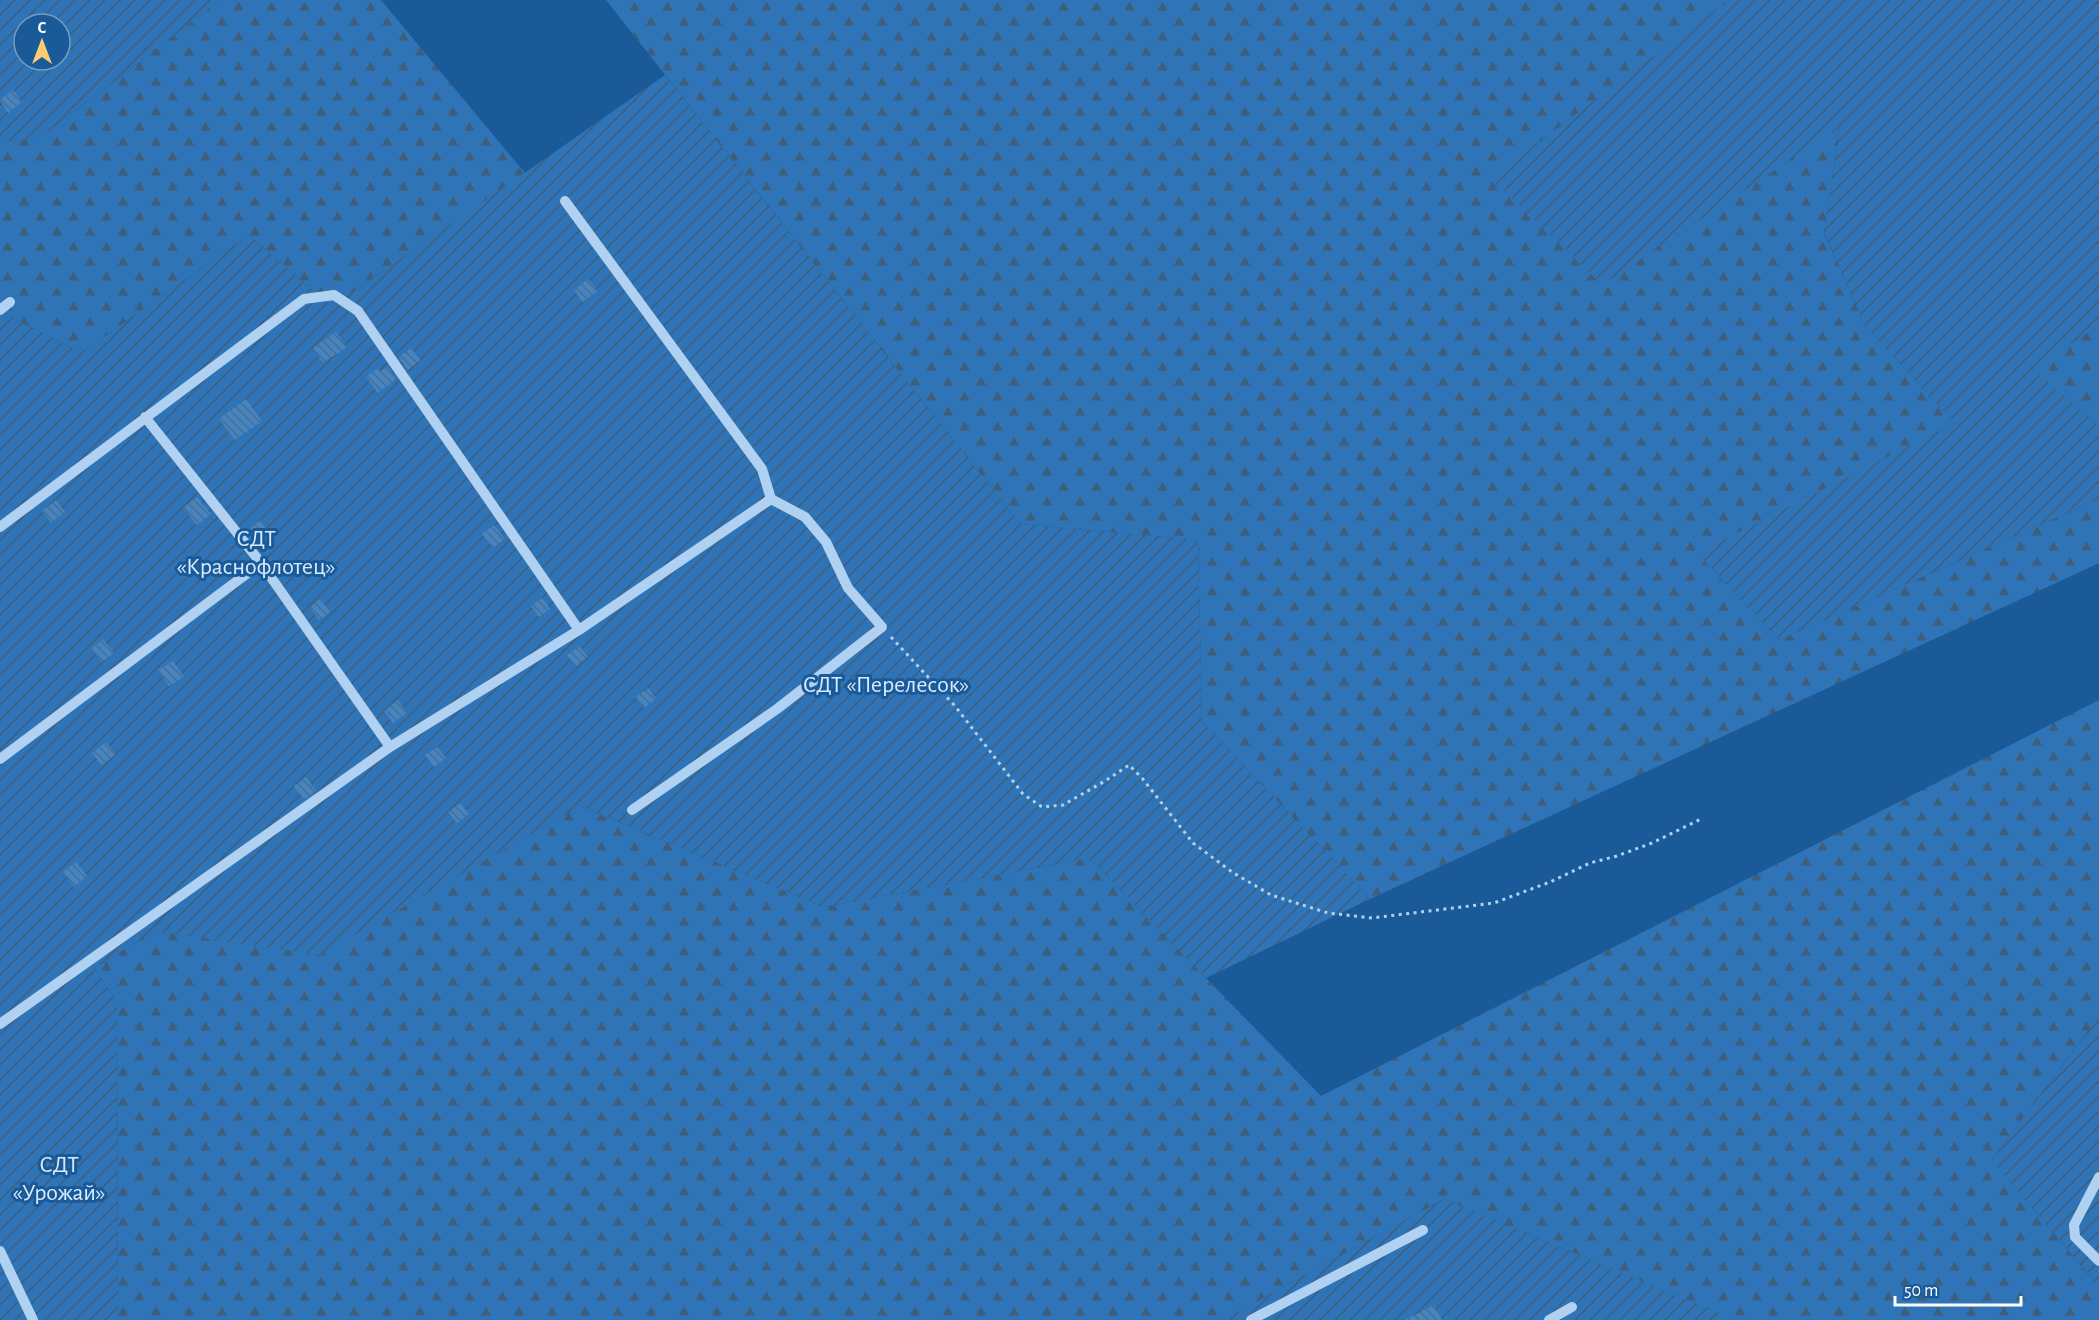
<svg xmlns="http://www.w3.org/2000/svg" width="2099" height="1320" viewBox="0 0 2099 1320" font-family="'Alegreya Sans',sans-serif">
<defs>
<pattern id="forest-firs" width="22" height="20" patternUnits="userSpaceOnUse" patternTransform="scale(1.5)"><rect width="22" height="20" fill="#2e74b6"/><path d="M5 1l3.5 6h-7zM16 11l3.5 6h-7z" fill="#3e5e7c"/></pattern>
<pattern id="garden-furrows" width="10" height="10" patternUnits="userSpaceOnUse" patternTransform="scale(1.5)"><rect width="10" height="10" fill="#2e74b6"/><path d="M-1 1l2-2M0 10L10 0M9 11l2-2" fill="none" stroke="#3e5e7c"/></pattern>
<pattern id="building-back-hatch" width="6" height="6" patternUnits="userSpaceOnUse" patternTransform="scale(1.5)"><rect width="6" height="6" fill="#4785c1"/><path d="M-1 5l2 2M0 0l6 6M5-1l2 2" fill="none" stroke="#496e92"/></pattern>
</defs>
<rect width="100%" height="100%" fill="#1a5a99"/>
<path fill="url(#forest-firs)" d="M220 0H381L525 173 332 307 249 235 81 353 0 311V141L38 139Z
M606 0H1729L1492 178 1602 284 1840 126 1824 232 1864 324 1955 423 1698 554 1779 640 2099 499V563L1370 899 1202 721 1198 540 1020 524Z
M2099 326V426L2032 368Z
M2099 700V1016L1992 1160 2099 1287V1320H1723L1725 1316 1444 1199 1223 1320H118L117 1002 94 968 154 931 319 954 580 806 824 907 1089 858 1321 1096Z"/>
<path fill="url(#garden-furrows)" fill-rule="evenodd" d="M0 0H220L38 139 0 141ZM24 24H60V60H24Z
M1729 0H2099V326L2033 368 2099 426V499L1779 640 1697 553 1955 423 1864 324 1824 231 1840 127 1602 285 1491 178Z
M665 75 1020 524 1198 540 1202 721 1370 899 1206 978 1089 858 824 907 580 806 319 955 154 931 94 968 117 1002 118 1320H0V311L81 353 249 235 332 307Z
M2099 1016V1287L1992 1160Z
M1444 1199 1726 1316 1723 1320H1223Z"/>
<path fill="url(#building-back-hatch)" d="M13 90 22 102 8 113 0 100Z
M588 279 598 291 583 302 574 290Z
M336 332 347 347 323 363 313 348Z
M411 348 420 360 408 370 399 357Z
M387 366 396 379 378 393 366 377 378 368 381 371Z
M246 399 262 421 235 440 219 419Z
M197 497 211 514 197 525 183 508Z
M56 500 65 512 51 523 42 511Z
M260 520 269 533 258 541 249 529Z
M494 525 505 539 493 548 482 534Z
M542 598 550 609 539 617 531 606Z
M320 599 330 612 319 620 310 608Z
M103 639 114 653 102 662 91 649Z
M579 646 588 657 576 666 567 655Z
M173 661 184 677 169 686 158 670Z
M648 688 656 699 644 708 636 697Z
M398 700 407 713 393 723 384 711Z
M106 742 116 754 102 765 92 753Z
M437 747 446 758 434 767 425 755Z
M306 777 316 791 303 800 294 786Z
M460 803 469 814 457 823 448 812Z
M76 862 87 876 74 887 63 872Z
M1434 1305 1442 1320H1405Z"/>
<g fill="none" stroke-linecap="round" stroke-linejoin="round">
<path stroke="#b0d1f1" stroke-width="3" stroke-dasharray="3 4.5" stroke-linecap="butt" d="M891 637 955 706 1023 794 1042 807 1063 805 1105 781 1129 765 1142 778 1193 843 1232 872 1271 895 1328 913 1372 918 1494 903 1550 882 1590 863 1617 856 1652 843 1703 818"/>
<path stroke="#b0d1f1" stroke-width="10" d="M565 201 762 469 771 499
M0 310 10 302
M145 417 261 563 390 747
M0 527 304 299 334 295 358 311 579 630
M0 759 261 563
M0 1024 390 747 579 630 771 499 805 517 826 542 848 588 882 627 777 709 632 810
M2099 1177 2074 1225 2075 1237 2099 1261
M0 1251 33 1320
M1251 1320 1423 1230
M1549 1320 1572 1307"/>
</g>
<g text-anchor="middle" stroke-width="6" stroke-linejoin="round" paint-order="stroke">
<g font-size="24" fill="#d7eafc" stroke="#1a5a99">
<text x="256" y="546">СДТ<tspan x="256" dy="28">«Краснофлотец»</tspan></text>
<text x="886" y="692">СДТ «Перелесок»</text>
<text x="59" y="1172">СДТ<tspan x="59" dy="28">«Урожай»</tspan></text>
</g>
</g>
<g transform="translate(42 42)"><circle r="28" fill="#1a5a99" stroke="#769cc2" stroke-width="1.5"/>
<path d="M0-4.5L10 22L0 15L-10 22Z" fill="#ffcd70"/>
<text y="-9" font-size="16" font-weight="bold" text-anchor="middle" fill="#ffffff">С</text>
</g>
<path d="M1895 1296v9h126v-9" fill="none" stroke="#ffffff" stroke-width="3"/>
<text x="1904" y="1296" font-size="18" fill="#ffffff" stroke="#1a5a99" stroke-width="4.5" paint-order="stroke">50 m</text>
</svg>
